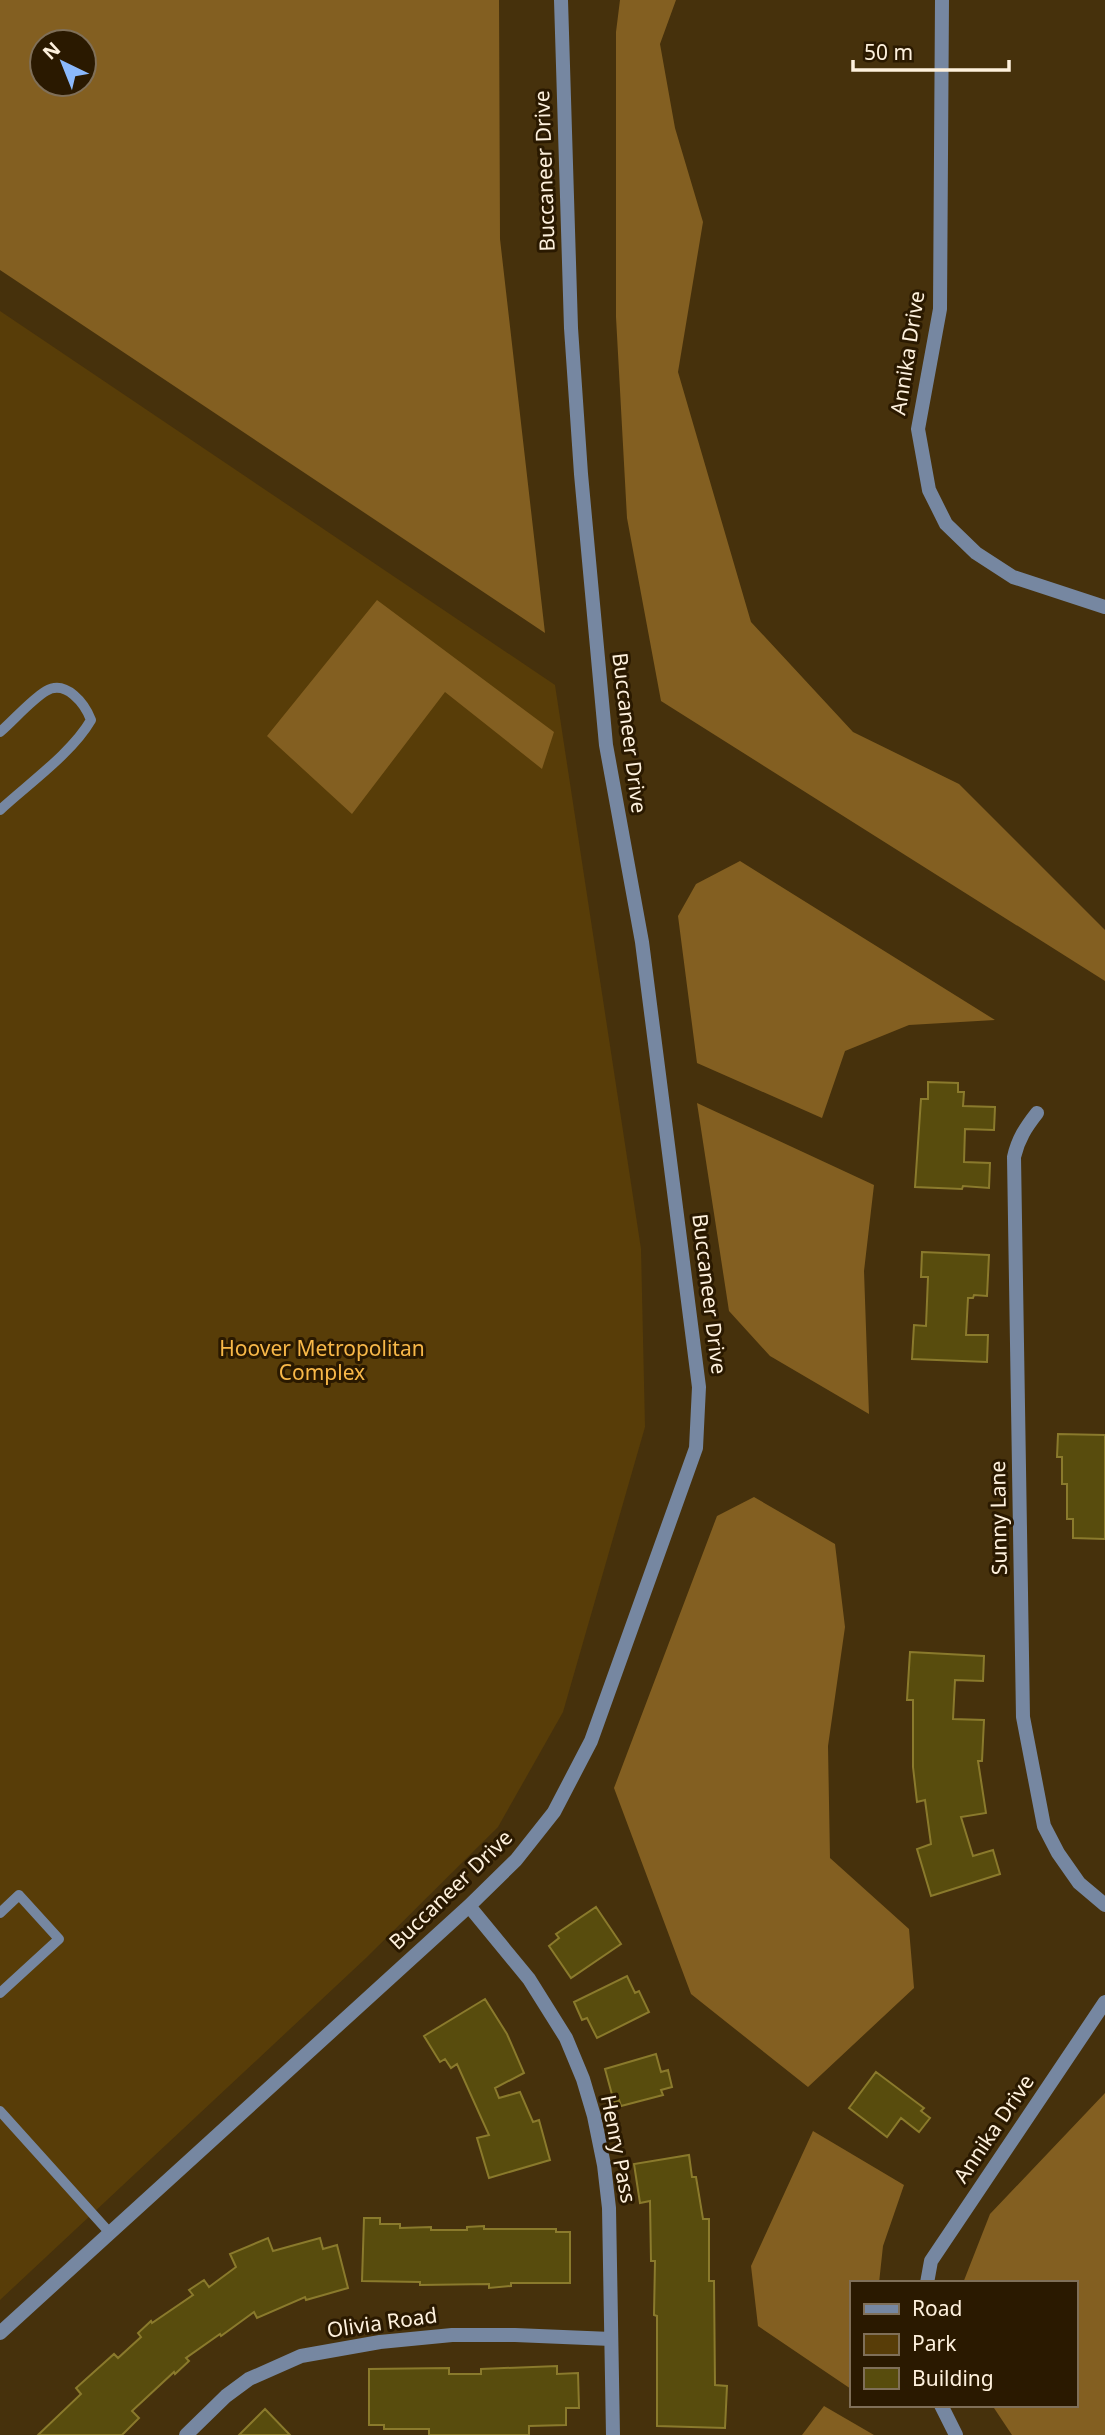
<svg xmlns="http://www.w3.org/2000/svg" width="1105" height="2435" viewBox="0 0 1105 2435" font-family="'Noto Sans',sans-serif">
<rect width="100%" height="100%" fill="#46310c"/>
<path fill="#583d08" d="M0 311 555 685 641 1249 645 1427 563 1712 498 1827 366 1958 0 2300Z"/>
<path fill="#835f21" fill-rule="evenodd" d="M0 0H499L500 239 545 633 0 270ZM42 42H84V84H42Z
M620 0H676L660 44 675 128 703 222 678 372 751 622 853 732 959 784 1105 930V981L661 701 627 518 616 317V32Z
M377 600 554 732 542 769 445 692 352 814 267 736Z
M740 861 995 1020 909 1025 845 1051 822 1118 697 1063 678 916 696 884Z
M697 1103 874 1185 864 1271 869 1414 770 1356 729 1311Z
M754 1497 835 1544 845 1627 828 1746 830 1858 909 1929 914 1988 808 2087 691 1994 614 1788 717 1516Z
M1105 2093V2435H1012L992 2405H1075V2283H963L990 2214Z
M813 2131 904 2185 883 2246 879 2283H851V2389L758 2326 751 2266Z
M824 2406 874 2435H802Z"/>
<path fill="#584c0d" stroke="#8a7a2c" stroke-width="2" d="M928 1082 958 1083V1092H964L963 1106 995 1107 994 1130 965 1129 964 1162 990 1163 989 1188 963 1186 962 1189 915 1187 921 1099H928Z
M922 1252 989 1255 987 1296 974 1295 973 1298H968L966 1335H988L987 1362 912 1359 914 1325 926 1326 928 1277H921Z
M1058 1434 1105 1435V1539L1073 1538V1519H1067V1484H1062V1457H1057Z
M910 1652 984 1656 983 1681 955 1680 953 1719 984 1720 982 1761H978L986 1813 961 1817 973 1856 993 1850 1000 1874 931 1896 917 1849 931 1844 925 1800 917 1802 913 1767V1700H907Z
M596 1907 621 1944 571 1978 549 1946 559 1938 556 1934Z
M627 1976 635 1993 639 1991 649 2012 597 2038 587 2018 582 2020 574 2002Z
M485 1999 507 2034 524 2073 495 2088 499 2098 520 2092 533 2122 539 2120 550 2160 489 2178 477 2138 489 2135 457 2064 451 2068 445 2059 440 2062 424 2036Z
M656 2054 661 2072 668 2070 672 2087 661 2090 663 2095 621 2106 619 2100 614 2102 605 2069Z
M876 2072 924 2108 921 2111 930 2118 919 2132 901 2118 887 2137 849 2108Z
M689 2155 692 2177H696L703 2219H709V2281H714L715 2385 727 2386 725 2428 657 2426V2316L654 2315 655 2261H651L650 2201 640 2203 634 2164Z
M364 2218H380V2224H400V2228L431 2227V2230H467V2227L484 2226V2229H556V2232H570V2283H511V2286L489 2288V2284L420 2285V2282L362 2281Z
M268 2238 273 2251 320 2238 323 2249 337 2245 348 2288 306 2300 305 2297 257 2318 254 2312 221 2336 220 2334 186 2358 189 2361 175 2374 174 2372 132 2411 139 2418 122 2435H38L81 2394 76 2388 114 2354 118 2358 141 2337 138 2333 151 2321 152 2323 193 2295 189 2290 204 2280 209 2287 236 2267 230 2254Z
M557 2366V2374L578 2373 579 2408H566V2425L529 2426V2435H429V2429H384V2425H369V2369L449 2368V2374H481V2369Z
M265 2409 290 2435H239Z"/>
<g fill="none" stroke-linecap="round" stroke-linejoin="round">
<path stroke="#7687a1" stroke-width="10" d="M0 732C14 720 31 700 46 691 66 679 85 704 91 720 72 753 28 784 0 810
M0 1913 19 1895 59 1939 0 1993
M0 2111 109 2232"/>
<path stroke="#7687a1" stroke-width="14" d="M942 0 940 309 918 429 929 490 946 524 976 553 1013 577 1105 607
M1037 1113C1026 1127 1018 1139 1014 1157L1023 1717 1044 1826 1058 1853 1079 1883 1105 1905
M469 1906 529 1979 566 2038 583 2079 594 2116 604 2165 609 2208 613 2435
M927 2283 931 2261 1105 2002
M0 2333 469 1906 516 1860 554 1812 591 1741 696 1448 699 1387 642 942 606 745 581 474 571 328 561 0
M941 2405 956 2435
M186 2435 226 2396 249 2379 301 2356 380 2342 452 2335H515L611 2339"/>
</g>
<g text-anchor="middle" stroke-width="6" stroke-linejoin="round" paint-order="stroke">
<g font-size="21" fill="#fef1dd" stroke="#2a1900">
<text transform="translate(545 171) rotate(-92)" y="7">Buccaneer Drive</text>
<text transform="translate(908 353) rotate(-81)" y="7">Annika Drive</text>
<text transform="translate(629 733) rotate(83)" y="7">Buccaneer Drive</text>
<text transform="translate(709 1294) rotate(83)" y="7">Buccaneer Drive</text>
<text transform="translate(999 1518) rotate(-91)" y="7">Sunny Lane</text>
<text transform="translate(451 1890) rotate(-44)" y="7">Buccaneer Drive</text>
<text transform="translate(994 2129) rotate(-56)" y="7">Annika Drive</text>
<text transform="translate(618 2149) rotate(79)" y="7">Henry Pass</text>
<text transform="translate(382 2323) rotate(-8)" y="7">Olivia Road</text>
</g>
<g font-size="21" fill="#f8b848" stroke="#2a1900">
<text x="322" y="1356">Hoover Metropolitan<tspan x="322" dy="24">Complex</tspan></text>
</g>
</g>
<rect x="850" y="2281" width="228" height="126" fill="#2a1900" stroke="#7f6f58" stroke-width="2"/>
<rect x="864" y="2304" width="35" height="10" fill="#7687a1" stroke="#7f6f58" stroke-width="2"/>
<text x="912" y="2316" font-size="21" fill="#fef1dd">Road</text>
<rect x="864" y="2334" width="35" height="21" fill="#583d08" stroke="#7f6f58" stroke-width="2"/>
<text x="912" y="2351" font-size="21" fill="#fef1dd">Park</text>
<rect x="864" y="2368" width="35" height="21" fill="#584c0d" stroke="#7f6f58" stroke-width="2"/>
<text x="912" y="2386" font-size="21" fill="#fef1dd">Building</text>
<g transform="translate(63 63) rotate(317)"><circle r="33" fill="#2a1900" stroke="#7f6f58" stroke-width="2"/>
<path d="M0-5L12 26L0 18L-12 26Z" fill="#8bb9fc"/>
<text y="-10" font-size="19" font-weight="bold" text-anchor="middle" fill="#fef1dd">N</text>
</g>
<path d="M853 60v10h156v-10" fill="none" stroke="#fef1dd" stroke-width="3.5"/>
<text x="864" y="60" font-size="21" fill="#fef1dd" stroke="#2a1900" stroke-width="5" paint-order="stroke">50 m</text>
</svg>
